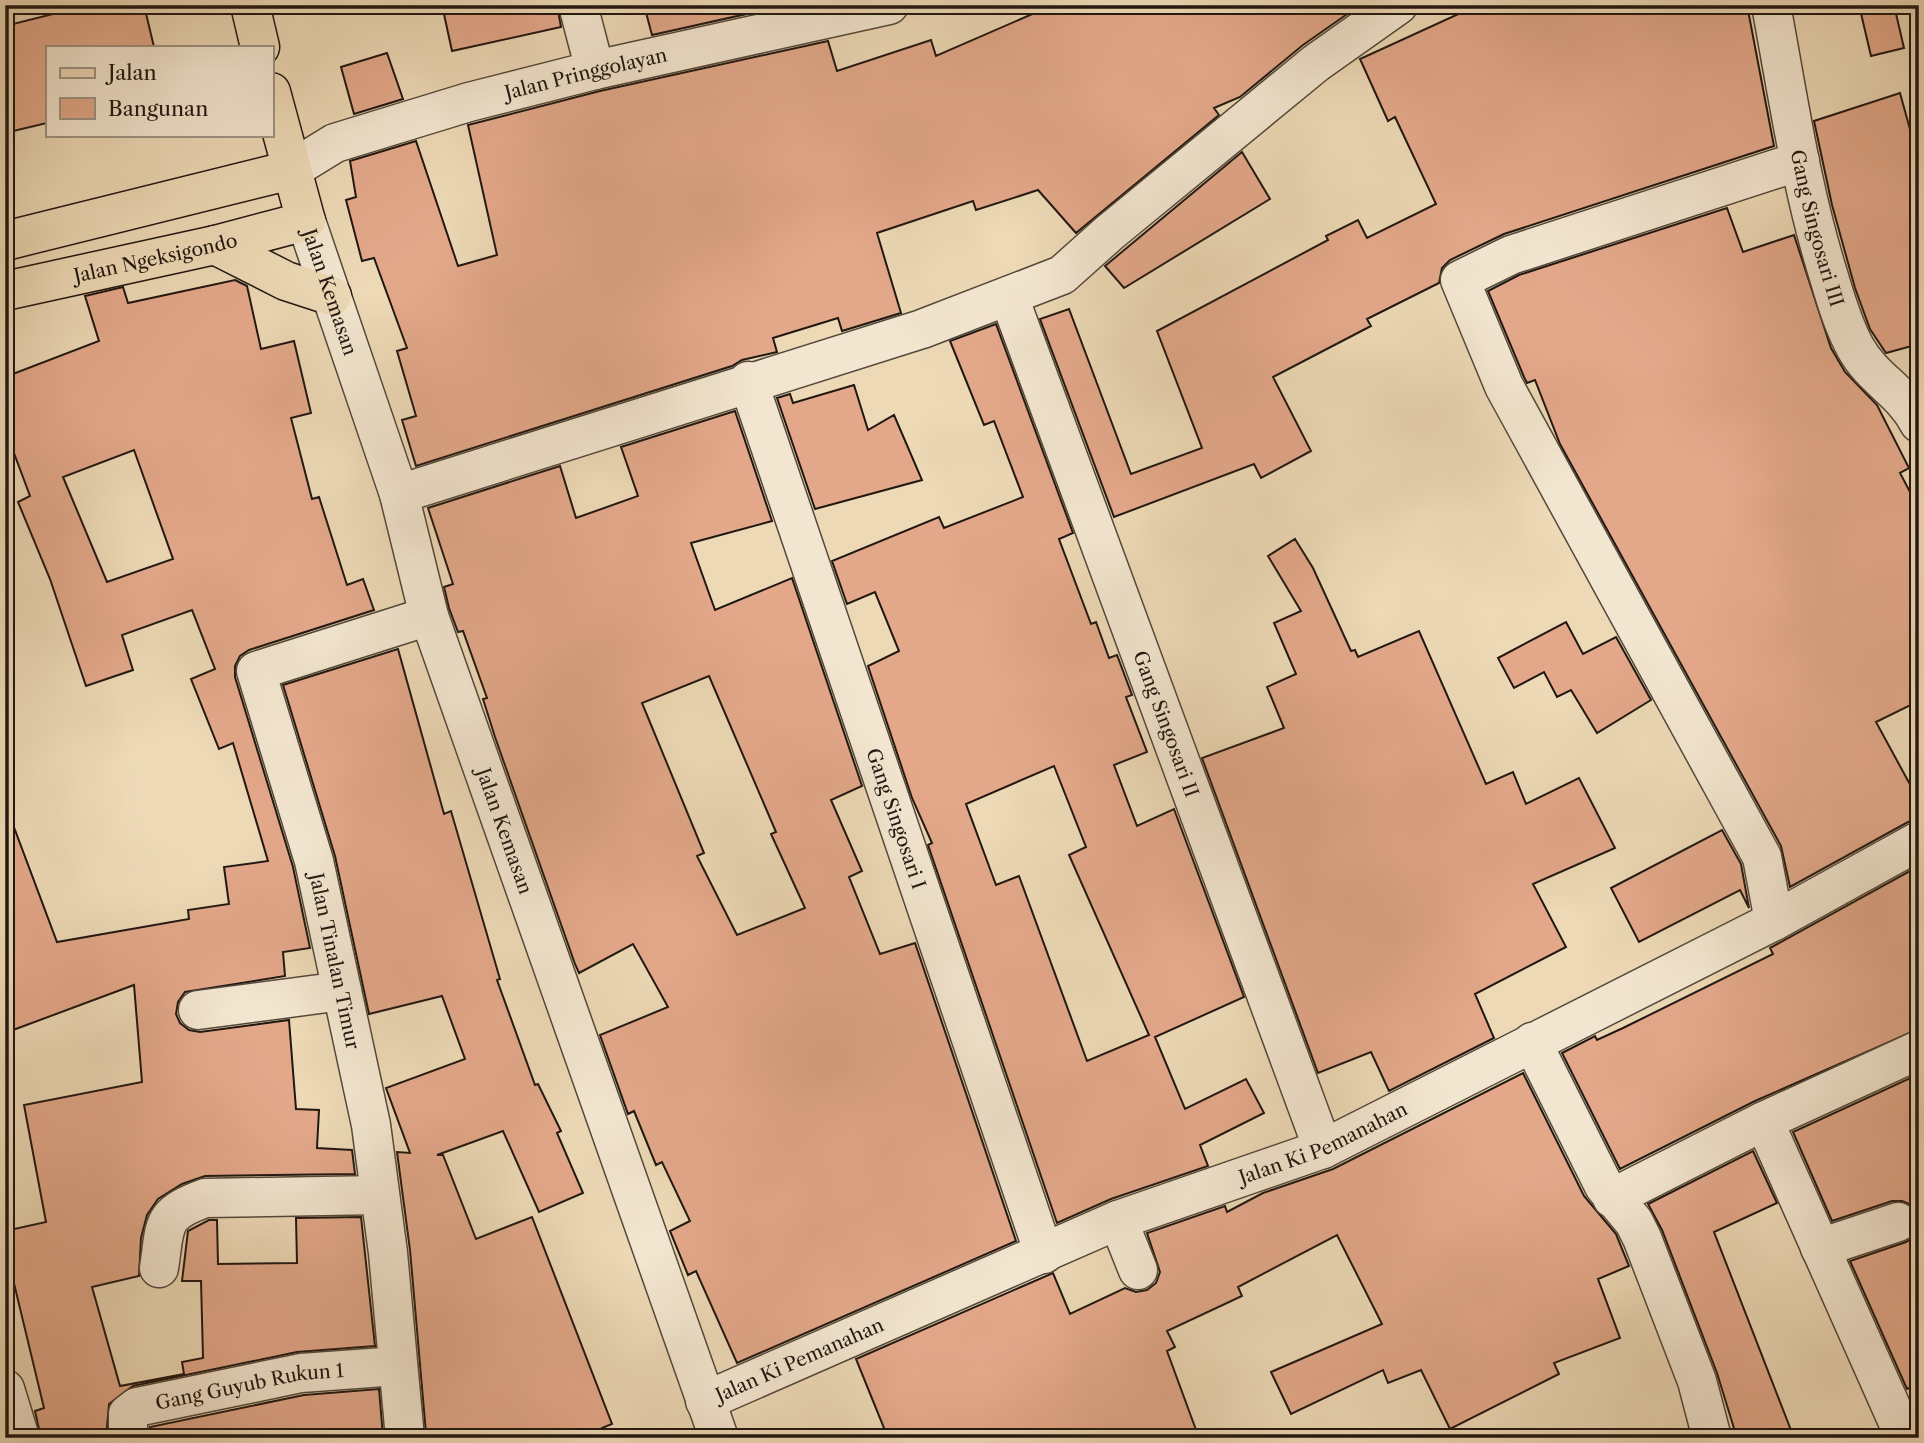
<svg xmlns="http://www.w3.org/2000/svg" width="1924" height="1443" viewBox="0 0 1924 1443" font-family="'Libre Caslon Text',serif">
<rect width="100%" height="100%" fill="#edd9b6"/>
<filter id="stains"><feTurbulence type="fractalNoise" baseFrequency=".00286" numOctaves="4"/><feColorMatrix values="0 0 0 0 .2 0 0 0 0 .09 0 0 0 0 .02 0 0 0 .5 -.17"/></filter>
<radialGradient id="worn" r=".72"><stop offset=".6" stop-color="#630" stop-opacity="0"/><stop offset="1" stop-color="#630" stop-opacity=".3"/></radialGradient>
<path fill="#e3a88a" stroke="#211711" stroke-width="2" fill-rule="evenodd" d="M55 5H144L154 47H47V123L5 133V26L57 13Z
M442 5H557L561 27 452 51Z
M644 5H787L652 35Z
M1053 5H1360L1303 45 1240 97 1214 108 1219 115 1076 233 1038 190 976 210 973 201 877 233 901 313 842 331 838 318 773 338 777 352 742 360 732 366 416 466 402 420 416 416 397 351 407 348 374 258 362 261 346 200 356 197 350 161 416 141 458 266 497 255 468 125 600 91 828 41 837 71 931 40 936 56Z
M1478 5H1747L1774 146 1504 234 1450 260 1442 268 1439 283 1367 319 1371 326 1273 377 1311 451 1261 478 1254 464 1114 517 1040 319 1069 309 1131 474 1202 448 1157 331 1328 240 1326 236 1358 220 1367 238 1436 204 1395 117 1388 121 1360 59Z
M1859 5H1894L1904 48 1871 56Z
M387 53 403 99 354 114 341 67Z
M1900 93 1911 133 1919 130V344L1886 353 1870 329 1855 288 1832 205 1814 121Z
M1242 152 1270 199 1124 288 1105 266Z
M1727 208 1743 252 1794 235 1831 348 1845 372 1877 405 1909 468 1900 473 1919 509V701L1876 722 1919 801V819L1908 822 1790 887 1781 846 1560 444 1535 380 1527 383 1524 377 1488 291 1519 275Z
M235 280 247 286 261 349 294 341 311 413 291 418 312 499 319 497 347 585 363 579 374 610 249 650 240 656 235 666V677L293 867 310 948 283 952 285 976 185 992 178 1002 176 1014 180 1023 189 1030 200 1032 289 1020 296 1109 319 1110 317 1148 352 1150 355 1174 205 1176 182 1184 158 1199 147 1215 141 1238 139 1276 92 1287 120 1386 184 1374 182 1362 203 1358 201 1281H182L188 1231 209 1220H217L218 1264 297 1263 296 1218 361 1217 375 1346 297 1352 133 1386 109 1404 106 1438H41L35 1411 44 1408 5 1246V1231L46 1222 24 1105 142 1082 134 985 5 1033V814H9L57 942 189 919 188 910 229 904 224 867 268 861 233 743 219 749 191 679 215 669 192 610 122 635 133 670 86 686 50 579 18 502 30 496 5 429V377L99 341 85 296 123 287 128 303ZM134 450 173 559 107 582 63 477Z
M996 324 1073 533 1059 539 1091 624 1096 622 1109 658 1117 655 1132 695 1126 697 1147 752 1114 765 1137 826 1174 809 1244 997 1155 1037 1185 1109 1246 1079 1264 1113 1200 1145 1208 1166 1111 1199 1057 1223 928 845 932 843 912 798 868 666 899 651 875 592 847 604 832 561 939 517 944 528 1023 497 994 421 984 425 950 341ZM1054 766 1086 847 1069 855 1149 1035 1087 1061 1019 876 996 885 966 804Z
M854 385 868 430 894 415 922 480 815 509 777 398 790 394 793 403Z
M735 411 772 521 691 543 715 610 792 578 862 786 831 800 862 871 849 877 880 954 915 943 1016 1241 737 1363 696 1271 688 1275 670 1231 690 1221 662 1162 656 1165 634 1111 628 1114 600 1035 668 1007 633 944 579 973 575 964 495 737 483 699 487 698 463 631 458 632 449 608 444 587 453 584 428 508 560 466 576 518 638 496 621 447ZM709 676 776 832 771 834 805 908 737 935 697 856 704 853 642 703Z
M1295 539 1313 568 1351 651 1355 650 1358 657 1419 631 1486 784 1513 772 1526 804 1579 778 1615 848 1533 884 1566 947 1475 994 1494 1038 1389 1091 1371 1052 1318 1073 1202 758 1284 728 1267 687 1296 674 1274 623 1301 611 1268 556Z
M1566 622 1583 654 1616 637 1651 700 1597 733 1571 690 1557 697 1544 672 1514 688 1498 658Z
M398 649 444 814 451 811 500 979 497 980 535 1085 538 1084 561 1131 557 1133 583 1193 539 1212 503 1131 437 1155H443L476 1239 532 1217 612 1424 602 1428 606 1438H446L443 1432 426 1433 410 1250 397 1152 410 1153 386 1088 465 1059 442 996 369 1014 335 856 283 685Z
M1722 830 1741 864 1749 908 1740 890 1639 942 1611 888Z
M1919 866V1029L1755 1101 1620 1169 1562 1053 1595 1036 1597 1040 1623 1028 1773 954 1770 948Z
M1523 1073 1584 1196 1616 1234 1629 1266 1598 1279 1620 1338 1554 1363 1559 1374 1450 1429 1421 1370 1388 1383 1383 1370 1291 1414 1271 1372 1382 1324 1337 1235 1238 1287 1242 1296 1167 1331 1175 1347 1167 1351 1199 1438H888L856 1359 1053 1273 1070 1314 1125 1288 1136 1292 1147 1290 1156 1283 1160 1272 1147 1233 1225 1206 1227 1212 1263 1193 1333 1169Z
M1919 1074V1215L1912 1205 1902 1201H1892L1832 1221 1793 1132Z
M1753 1151 1777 1203 1714 1232 1794 1438H1737L1717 1373 1662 1230 1648 1204Z
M1919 1228V1384L1907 1389 1850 1261 1906 1242 1914 1237Z
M379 1389 383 1436 150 1438V1427L304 1395Z"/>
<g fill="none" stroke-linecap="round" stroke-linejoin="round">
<g stroke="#54483a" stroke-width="41">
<g id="minor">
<path d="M578 5 595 70"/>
<path id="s1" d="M1771 5C1788 96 1801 188 1829 277 1836 300 1843 325 1855 347 1873 380 1902 390 1919 423"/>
<path id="s2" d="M291 170 335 143 469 102 595 70 889 5"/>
<path id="s3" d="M306 221 399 494 429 616 719 1438"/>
<path id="s4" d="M1009 297 1323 1149"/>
<path id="s5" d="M748 381 1044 1254"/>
<path d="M399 494 922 329 1062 275 1109 233 1316 63 1398 5"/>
<path d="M1774 921 1762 857 1504 386 1460 280 1511 255 1800 161"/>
<path d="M198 1010 342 991"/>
<path d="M1532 1042 1604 1186 1634 1222 1642 1238 1697 1381 1712 1438"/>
<path d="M1764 1121 1905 1438"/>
<path d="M1612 1198 1764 1121 1919 1050"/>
<path d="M1118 1220 1138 1270"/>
<path d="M1820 1248 1898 1222"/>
<path d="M159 1268C166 1224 159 1215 205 1198L380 1195"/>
<path d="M5 1389 20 1438"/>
<path id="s6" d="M705 1401 1118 1220 1323 1149 1774 921 1919 841"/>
<path id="s7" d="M128 1438V1414L137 1407 301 1373 398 1366"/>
<path d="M405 1438 388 1253 371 1125 314 861 256 671 429 616"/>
</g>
</g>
<g stroke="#211711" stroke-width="41">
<g id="major">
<path d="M250 5 260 47"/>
<path d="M5 241 291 170"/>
<path d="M215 245 286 281 332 296"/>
<path id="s8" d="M5 291 215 245 306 221 271 92"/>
</g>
</g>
<use href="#minor" stroke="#f3e6d0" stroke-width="38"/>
<use href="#major" stroke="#edd9b6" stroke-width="38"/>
</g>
<g text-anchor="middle" stroke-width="5" stroke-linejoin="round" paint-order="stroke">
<g font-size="19" fill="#211711" stroke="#f3e6d0">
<text dy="7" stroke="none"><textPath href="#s2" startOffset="312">Jalan Pringgolayan</textPath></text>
<text dy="7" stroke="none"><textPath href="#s1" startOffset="228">Gang Singosari III</textPath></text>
<text dy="7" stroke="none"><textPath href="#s8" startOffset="154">Jalan Ngeksigondo</textPath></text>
<text dy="7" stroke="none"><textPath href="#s3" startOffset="75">Jalan Kemasan</textPath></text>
<text dy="7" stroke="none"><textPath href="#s4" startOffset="455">Gang Singosari II</textPath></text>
<text dy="7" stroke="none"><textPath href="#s5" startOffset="462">Gang Singosari I</textPath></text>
<text dy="7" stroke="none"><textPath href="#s3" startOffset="642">Jalan Kemasan</textPath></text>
<text transform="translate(335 961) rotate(78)" y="7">Jalan Tinalan Timur</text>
<text dy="7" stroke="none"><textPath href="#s6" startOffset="670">Jalan Ki Pemanahan</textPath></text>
<text dy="7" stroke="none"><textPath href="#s6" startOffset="103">Jalan Ki Pemanahan</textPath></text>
<text dy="7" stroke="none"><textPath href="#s7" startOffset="150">Gang Guyub Rukun 1</textPath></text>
</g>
</g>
<rect width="1924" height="1443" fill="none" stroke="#edd9b6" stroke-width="28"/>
<rect x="7" y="7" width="1910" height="1429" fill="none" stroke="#211711" stroke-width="3.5"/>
<rect x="14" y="14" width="1896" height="1415" fill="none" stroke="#211711" stroke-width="2"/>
<rect x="46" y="46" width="228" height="91" fill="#f3e6d0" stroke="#9f9384" stroke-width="2"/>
<rect x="60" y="68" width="35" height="10" fill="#edd9b6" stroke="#9f9384" stroke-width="2"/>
<text x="108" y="80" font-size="21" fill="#211711">Jalan</text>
<rect x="60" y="98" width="35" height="21" fill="#e3a88a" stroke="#9f9384" stroke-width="2"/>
<text x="108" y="116" font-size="21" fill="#211711">Bangunan</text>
<rect width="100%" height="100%" filter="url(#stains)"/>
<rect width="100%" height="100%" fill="url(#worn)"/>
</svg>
